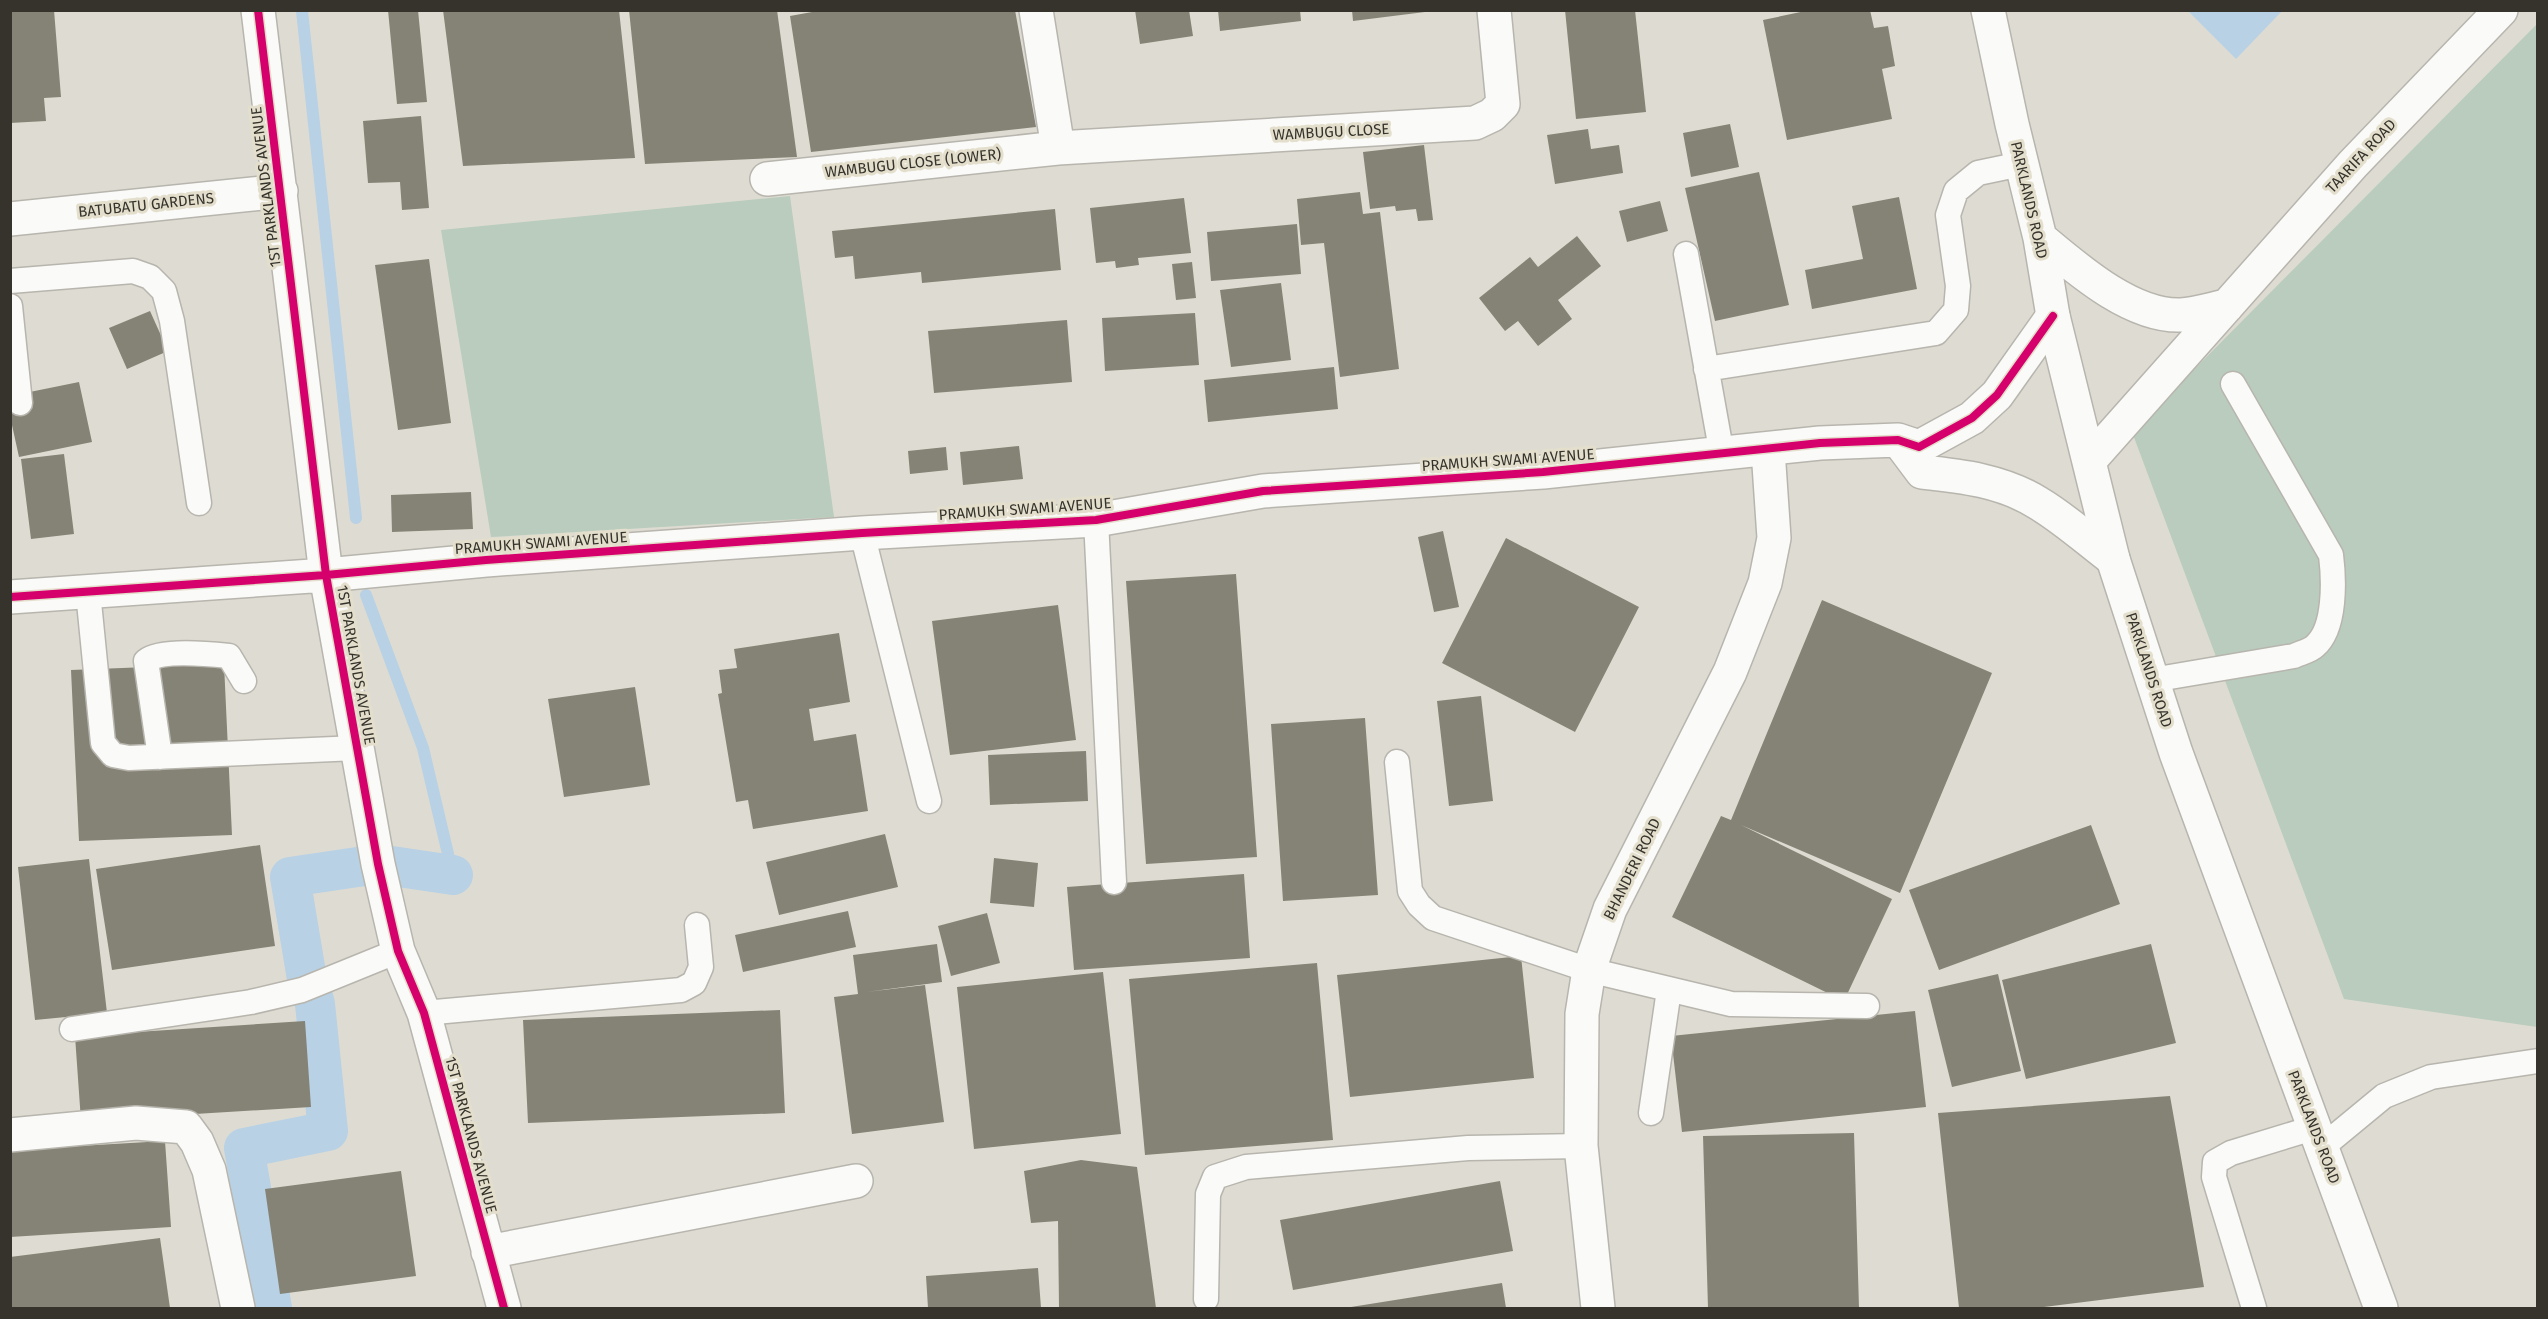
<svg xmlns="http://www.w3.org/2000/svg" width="2548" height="1319" viewBox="0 0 2548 1319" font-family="'Fira Sans',sans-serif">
<rect width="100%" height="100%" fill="#dedcd2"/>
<path fill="#b9ccbd" d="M2537 24V1027L2344 999 2132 432Z
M790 196 834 517 491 537 441 230Z"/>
<path fill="#b8d1e5" d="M2188 11V10L2282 11 2236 59Z"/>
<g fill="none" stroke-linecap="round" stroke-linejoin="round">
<path stroke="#b8d1e5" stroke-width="12" d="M302 11 356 518
M366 595 423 748 453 875"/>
<path stroke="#b8d1e5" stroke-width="40" d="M272 1308 244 1148 328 1131 315 1004 306 973 290 877 378 864 453 875"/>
</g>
<path fill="#858376" d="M10 10H54L61 97 44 98 46 121 10 123Z
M388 10H418L427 102 397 104Z
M443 10H619L635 158 463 166Z
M629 10H777L797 157 645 164Z
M823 10H1015L1036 127 811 152 790 16Z
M1135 10H1189L1193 36 1140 44Z
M1218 10H1300L1301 21 1220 31Z
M1352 10H1425V12L1353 21Z
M1565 10H1635L1646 112 1576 119Z
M1810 10H1870L1874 28 1888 26 1895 66 1882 69 1892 119 1787 140 1763 20Z
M421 116 429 208 402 210 400 182 368 183 363 121Z
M1730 124 1739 167 1691 177 1683 133Z
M1588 129 1591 149 1619 145 1623 173 1555 184 1547 135Z
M1424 145 1433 220 1418 221 1416 209 1396 211 1395 206 1370 209 1363 152Z
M1759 172 1789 305 1715 321 1685 188Z
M1360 192 1363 214 1380 212 1399 369 1340 377 1324 243 1301 245 1297 199Z
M1899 197 1917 289 1812 309 1805 270 1863 259 1852 206Z
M1184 198 1191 253 1138 258 1139 265 1116 268 1115 261 1096 263 1090 208Z
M1660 201 1668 231 1627 242 1619 211Z
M1055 209 1061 270 922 283 921 272 855 279 853 256 835 258 832 231Z
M1297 224 1301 274 1211 281 1207 232Z
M1577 236 1601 266 1558 300 1572 319 1538 346 1518 321 1505 331 1479 298 1530 257 1538 267Z
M429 259 451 423 398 430 375 265Z
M1192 262 1196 298 1176 300 1172 264Z
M1281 283 1291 360 1231 367 1220 290Z
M150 311 168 351 127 369 109 328Z
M1195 313 1199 365 1105 371 1102 318Z
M1067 320 1072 382 934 393 928 331Z
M1334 367 1338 409 1208 422 1204 380Z
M79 382 92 442 19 457 10 416V396Z
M1019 446 1023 479 963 485 960 452Z
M946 447 948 470 910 474 908 451Z
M64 454 74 534 31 539 21 459Z
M471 492 473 529 392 532 391 495Z
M1443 531 1459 607 1434 612 1418 537Z
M1506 538 1639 607 1575 732 1442 663Z
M1236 574 1257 857 1146 864 1126 581Z
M1822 600 1992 673 1900 893 1741 825 1892 899 1844 1001 1672 917 1721 816 1731 820Z
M1058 605 1076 740 950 755 932 621Z
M839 633 850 702 809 709 814 741 856 734 868 811 753 829 748 800 736 802 718 694 722 693 719 670 737 668 734 649Z
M224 664 232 835 79 841 71 670Z
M635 687 650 785 564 797 548 699Z
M1481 696 1493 801 1449 806 1437 701Z
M1365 718 1378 895 1283 901 1271 724Z
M1086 751 1088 801 990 805 988 755Z
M2091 825 2120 904 1939 970 1909 890Z
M885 834 898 887 779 915 766 862Z
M260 845 275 946 112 970 96 869Z
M994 858 1038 863 1034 907 990 903Z
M89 859 107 1013 35 1020 18 867Z
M1244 874 1250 958 1074 970 1067 887Z
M848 911 856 947 743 972 735 935Z
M987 913 1000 963 951 976 938 926Z
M937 944 942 982 866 992 925 985 944 1122 852 1134 834 997 858 994 853 955Z
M2151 944 2176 1043 2026 1079 2002 980Z
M1521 956 1534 1078 1350 1097 1337 975Z
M1317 963 1333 1140 1145 1155 1129 979Z
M1103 972 1121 1134 974 1149 957 987Z
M1998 974 2021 1071 1952 1087 1928 990Z
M780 1010 785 1113 528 1123 523 1020Z
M1915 1011 1926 1107 1682 1132 1671 1036Z
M305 1021 311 1107 81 1121 75 1036Z
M2170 1096 2204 1287 2036 1308H1959L1938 1113Z
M1854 1133 1859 1308H1708L1703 1136Z
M165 1141 171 1227 10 1237V1150Z
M1081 1160 1137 1167 1156 1308H1059L1058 1221 1031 1223 1024 1171Z
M401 1171 416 1276 280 1294 265 1189Z
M1500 1181 1513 1251 1293 1290 1280 1220Z
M160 1238 170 1308H10V1257Z
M1038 1268 1041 1308H928L926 1276Z
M1502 1283 1506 1308H1351V1307Z"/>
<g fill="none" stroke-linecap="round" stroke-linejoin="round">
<g stroke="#b7b5ad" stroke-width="27">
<path id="lane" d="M1686 254 1722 455
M10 281 133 271 150 277 164 291 172 321 199 503
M10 306 20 403
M1706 369 1936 333 1956 310 1958 286 1948 215 1956 191 1978 173 2021 164
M1096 520 1114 882
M862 533 929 801
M88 592 103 743 113 755 129 758 357 748
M2152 680 2294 656C2300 653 2310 651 2315 646 2336 628 2334 579 2331 555L2233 384
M160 757 146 661C161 649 210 654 229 656L244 681
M1397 762 1410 891 1419 905 1433 918 1589 970 1731 1004 1867 1006
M424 1013 681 990 694 983 701 967 697 925
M72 1029 251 1002 302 990 398 951
M1651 1113 1669 990
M2321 1148 2384 1096 2431 1077 2538 1061
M1206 1299 1208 1194 1215 1177 1246 1167 1468 1148 1581 1146
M2254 1308 2214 1177 2215 1162 2231 1153 2313 1128"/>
</g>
<g stroke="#b7b5ad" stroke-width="36">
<path id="street" d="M258 10 326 575 378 864 398 951 424 1013 504 1308
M1036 10 1058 148
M767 179 1058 148 1475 123 1492 115 1503 104 1494 10
M10 219 281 191
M1898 440 1922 472C1962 476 2003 481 2038 503 2065 519 2089 541 2113 559
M10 597 326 575 486 560 862 533 1096 520 1263 491 1543 472 1820 443 1898 440 1919 447 1972 418 1997 395 2053 316
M10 1135 136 1123 186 1127 197 1142 209 1170 238 1308
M488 1252 856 1181
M1598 1308 1581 1146 1582 1014 1589 970 1610 909 1730 672 1765 583 1774 538 1768 450"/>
</g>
<g stroke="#b7b5ad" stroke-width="36">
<path id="secondary" d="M1988 10 2012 124 2040 238 2053 316 2113 559 2176 753 2381 1308
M2040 238C2076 268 2131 317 2181 315 2196 314 2212 309 2227 306
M2090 460 2353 164 2501 10"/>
</g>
<use href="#lane" stroke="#fafaf8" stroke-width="24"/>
<use href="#street" stroke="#fafaf8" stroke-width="33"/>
<use href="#secondary" stroke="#fafaf8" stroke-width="33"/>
<g stroke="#e4dfcc" stroke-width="11">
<path id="cycleway" d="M258 10 326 575 378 864 398 951 424 1013 504 1308
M10 597 326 575 486 560 862 533 1096 520 1263 491 1543 472 1820 443 1898 440 1919 447 1972 418 1997 395 2053 316"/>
</g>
<use href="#cycleway" stroke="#d6006c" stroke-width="8"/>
</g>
<g text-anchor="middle" stroke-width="6" stroke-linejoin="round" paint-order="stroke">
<g font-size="15" fill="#35332c" stroke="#e4dfcc">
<text transform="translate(1331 132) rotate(-3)" y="5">WAMBUGU CLOSE</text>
<text transform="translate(2361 156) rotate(-47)" y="5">TAARIFA ROAD</text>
<text transform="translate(913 163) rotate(-6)" y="5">WAMBUGU CLOSE (LOWER)</text>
<text transform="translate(266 187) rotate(-97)" y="5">1ST PARKLANDS AVENUE</text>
<text transform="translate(2029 200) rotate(77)" y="5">PARKLANDS ROAD</text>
<text transform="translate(146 205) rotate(-6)" y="5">BATUBATU GARDENS</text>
<text transform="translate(1508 460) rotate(-4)" y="5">PRAMUKH SWAMI AVENUE</text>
<text transform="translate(1025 509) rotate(-4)" y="5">PRAMUKH SWAMI AVENUE</text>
<text transform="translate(541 543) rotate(-4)" y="5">PRAMUKH SWAMI AVENUE</text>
<text transform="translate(356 665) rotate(80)" y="5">1ST PARKLANDS AVENUE</text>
<text transform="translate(2149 670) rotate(72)" y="5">PARKLANDS ROAD</text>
<text transform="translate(1632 869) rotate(-64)" y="5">BHANDERI ROAD</text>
<text transform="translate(2314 1127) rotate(69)" y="5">PARKLANDS ROAD</text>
<text transform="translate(471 1135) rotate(75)" y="5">1ST PARKLANDS AVENUE</text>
</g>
</g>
<rect width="2548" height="1319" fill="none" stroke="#35332c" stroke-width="24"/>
</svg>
